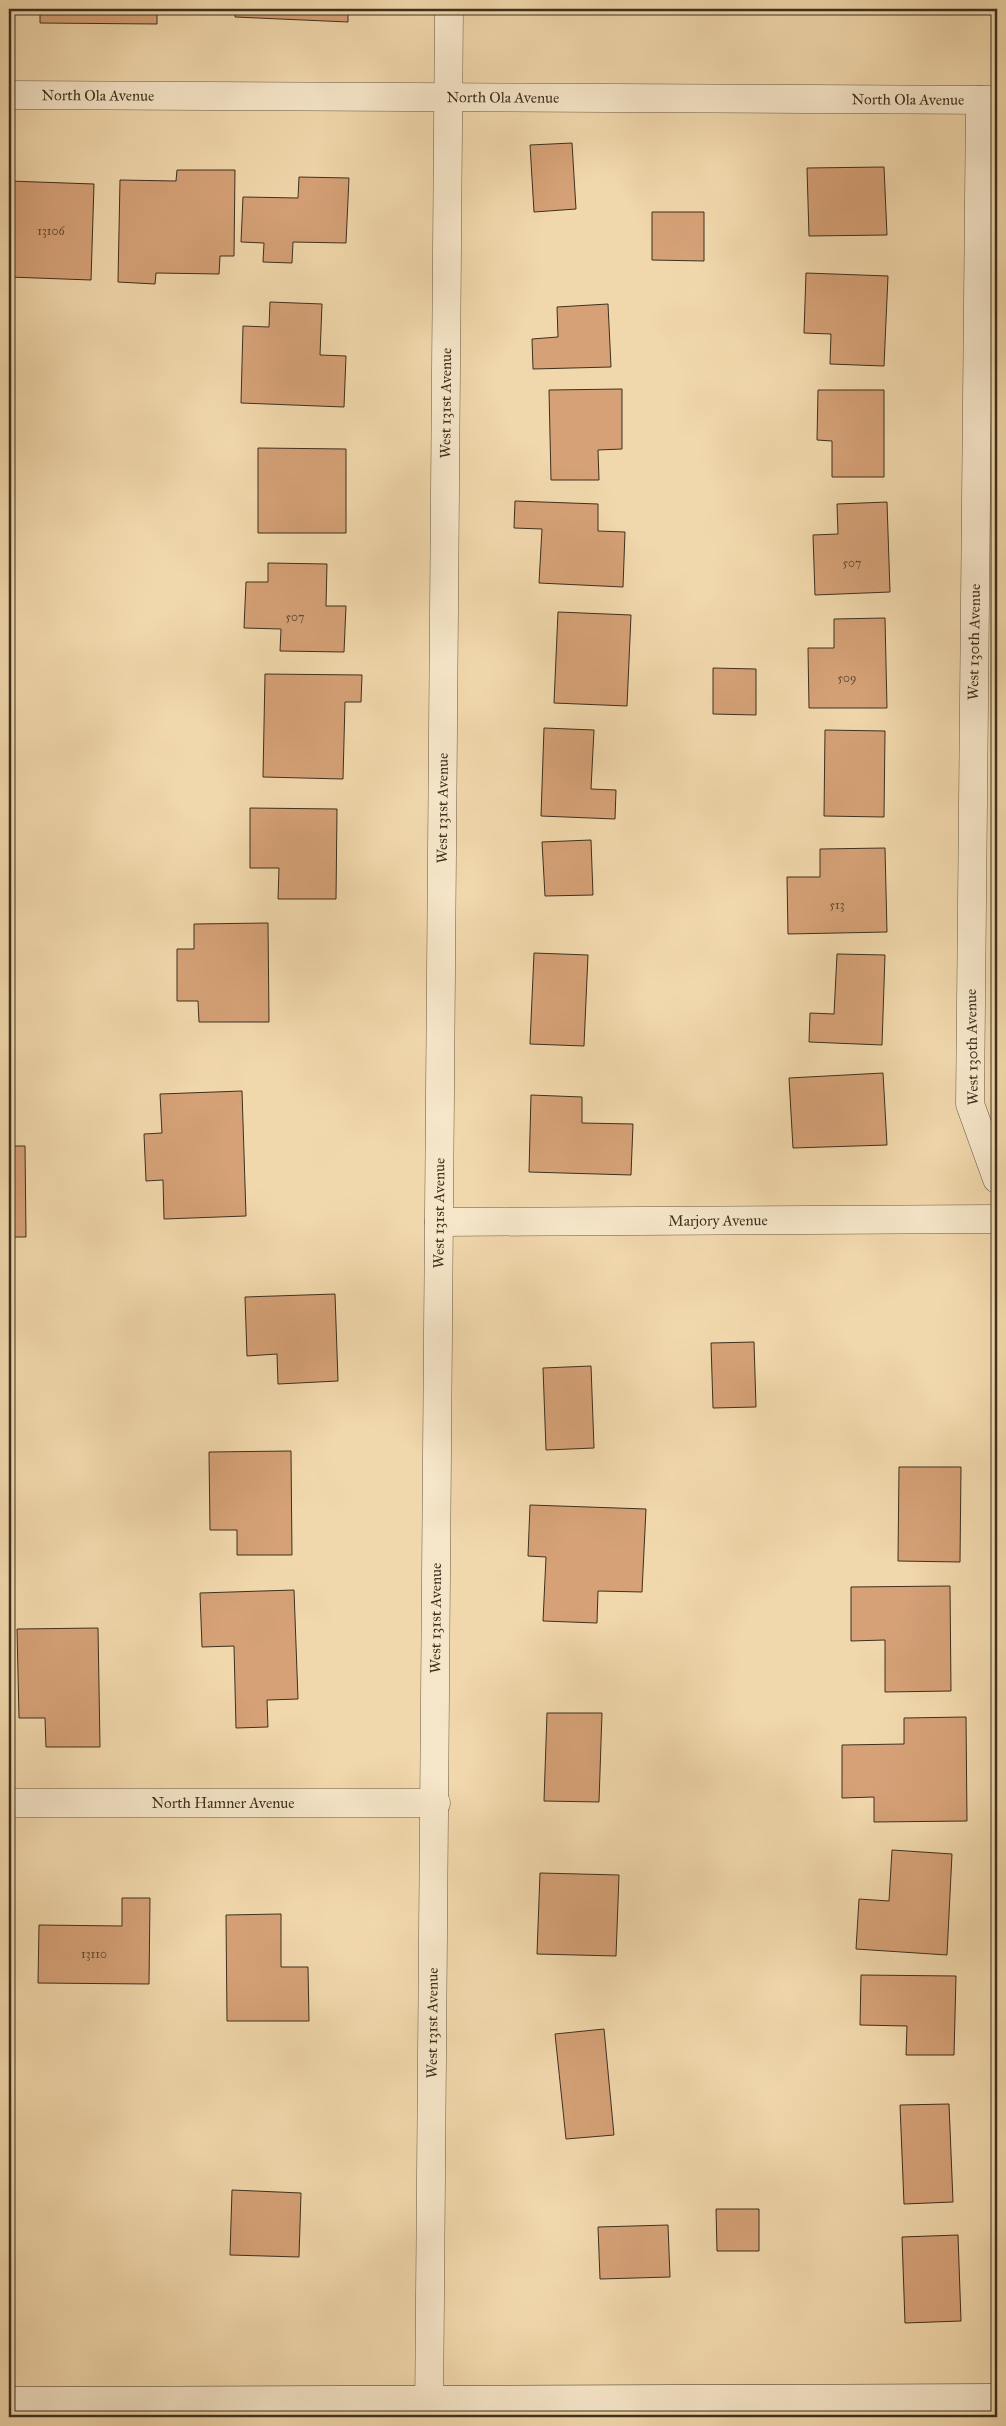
<svg xmlns="http://www.w3.org/2000/svg" width="1006" height="2426" viewBox="0 0 1006 2426" font-family="'IM FELL Great Primer',serif">
<rect width="100%" height="100%" fill="#f1d8ac"/>
<filter id="stains"><feTurbulence type="fractalNoise" baseFrequency=".004" numOctaves="4"/><feColorMatrix values="0 0 0 0 .2 0 0 0 0 .09 0 0 0 0 .02 0 0 0 .5 -.17"/></filter>
<radialGradient id="worn" r=".72"><stop offset=".6" stop-color="#630" stop-opacity="0"/><stop offset="1" stop-color="#630" stop-opacity=".3"/></radialGradient>
<path fill="#d6a177" stroke="#3e301e" d="M40 9H157V24L40 23Z
M235 9H348V22L235 17Z
M572 143 576 209 534 212 530 145Z
M884 167 887 235 809 236 807 168Z
M177 170H235L234 256H220L219 274 156 273 155 284 118 282 120 180 176 181Z
M299 177 349 178 346 243 293 242 292 263 263 262 264 243 241 242 243 197 298 198Z
M9 181 94 184 91 280 9 277Z
M652 212H704V261L652 260Z
M806 273 888 276 884 366 830 364 831 334 804 333Z
M270 302 322 304 320 355 346 356 344 407 241 403 243 326 269 327Z
M608 304 611 367 533 369 532 339 558 337 557 307Z
M622 389V449L598 450 599 480H551L549 390Z
M818 390H884V477H832V441L817 440Z
M258 448 346 449V533H258Z
M515 501 598 504V531L625 532 623 587 539 583 542 529 514 528Z
M887 502 890 592 815 595 813 535 838 534 837 504Z
M268 563 327 564 326 606H346L344 652 280 651 281 629 244 628 246 582H268Z
M558 612 631 615 627 706 554 703Z
M885 618 887 708H809L808 648H834V619Z
M713 668 756 669V715L713 714Z
M265 674 362 675 361 702H345L343 779 263 777Z
M544 728 594 730 591 789 616 790 615 819 541 816Z
M825 730 885 731 884 817 824 816Z
M250 808 337 809 336 899H278L279 868H250Z
M591 840 593 895 545 896 542 842Z
M885 848 887 932 788 934 787 877H820V849Z
M268 923 269 1022H199L198 1001H177V949H194V924Z
M534 953 588 955 584 1046 530 1044Z
M837 954 885 955 882 1045 809 1042 810 1013 834 1014Z
M883 1073 887 1145 793 1148 789 1078Z
M242 1091 246 1216 164 1219 163 1180 146 1181 144 1134 162 1133 160 1094Z
M531 1095 582 1097V1123L633 1124 631 1175 529 1172Z
M9 1146H25L26 1237H9Z
M335 1294 338 1381 278 1384 277 1354 247 1356 245 1297Z
M754 1342 756 1407 713 1408 711 1343Z
M591 1366 594 1448 546 1450 543 1368Z
M291 1451 292 1555H237V1530H210L209 1452Z
M899 1467H961L960 1562 898 1561Z
M530 1505 646 1509 642 1592 598 1591 597 1623 543 1621 546 1557 528 1556Z
M950 1586 951 1691 885 1692V1640L851 1641V1587Z
M294 1590 298 1699 267 1700 268 1727 236 1728 234 1646 202 1647 200 1593Z
M98 1628 100 1747H46L45 1718H19L17 1629Z
M547 1713H602L599 1802 544 1801Z
M966 1717 967 1821 874 1822V1797L842 1798V1745L904 1744V1718Z
M892 1850 952 1854 947 1955 856 1949 859 1899 889 1901Z
M540 1873 619 1875 616 1956 537 1954Z
M122 1898H150L149 1984 38 1983 39 1925 122 1926Z
M281 1914V1967H308L309 2021H227L226 1915Z
M861 1975 956 1976 954 2055H906L907 2026 860 2025Z
M604 2029 614 2135 566 2139 555 2034Z
M949 2104 953 2202 904 2204 900 2105Z
M232 2190 301 2193 299 2257 230 2255Z
M716 2209H759V2251H717Z
M668 2225 670 2277 600 2279 598 2227Z
M958 2235 961 2321 905 2323 902 2237Z"/>
<g fill="none" stroke-linecap="round" stroke-linejoin="round">
<g stroke="#6b5a42" stroke-width="29">
<g id="street">
<path id="s1" d="M9 95 997 100"/>
<path d="M980 100 970 1104 997 1179"/>
<path id="s2" d="M439 1222 997 1219"/>
<path id="s3" d="M9 1803H436"/>
<path id="s4" d="M429 2417 449 9"/>
</g>
</g>
<g stroke="#3e301e" stroke-width="29">
<path id="secondary" d="M9 2401 997 2398"/>
</g>
<use href="#street" stroke="#f6e6c9" stroke-width="28"/>
<use href="#secondary" stroke="#f6e6c9" stroke-width="28"/>
</g>
<g text-anchor="middle" stroke-width="4.5" stroke-linejoin="round" paint-order="stroke">
<g font-size="12" fill="#644c34">
<text x="51" y="235">13106</text>
<text x="852" y="567">507</text>
<text x="295" y="621">507</text>
<text x="847" y="682">509</text>
<text x="837" y="909">513</text>
<text x="94" y="1958">13110</text>
</g>
<g font-size="15" fill="#3e301e" stroke="#f6e6c9">
<text dy="5" stroke="none"><textPath href="#s1" startOffset="89">North Ola Avenue</textPath></text>
<text dy="5" stroke="none"><textPath href="#s1" startOffset="494">North Ola Avenue</textPath></text>
<text dy="5" stroke="none"><textPath href="#s1" startOffset="899">North Ola Avenue</textPath></text>
<text dy="5" stroke="none"><textPath href="#s4" startOffset="2014">West 131st Avenue</textPath></text>
<text transform="translate(974 642) rotate(-89)" y="5">West 130th Avenue</text>
<text dy="5" stroke="none"><textPath href="#s4" startOffset="1609">West 131st Avenue</textPath></text>
<text transform="translate(972 1047) rotate(-91)" y="5">West 130th Avenue</text>
<text dy="5" stroke="none"><textPath href="#s4" startOffset="1204">West 131st Avenue</textPath></text>
<text dy="5" stroke="none"><textPath href="#s2" startOffset="279">Marjory Avenue</textPath></text>
<text dy="5" stroke="none"><textPath href="#s4" startOffset="799">West 131st Avenue</textPath></text>
<text dy="5" stroke="none"><textPath href="#s3" startOffset="214">North Hamner Avenue</textPath></text>
<text dy="5" stroke="none"><textPath href="#s4" startOffset="394">West 131st Avenue</textPath></text>
</g>
</g>
<rect width="1006" height="2426" fill="none" stroke="#f1d8ac" stroke-width="30"/>
<rect x="10" y="10" width="986" height="2406" fill="none" stroke="#3e301e" stroke-width="2.5"/>
<rect x="15" y="15" width="976" height="2396" fill="none" stroke="#3e301e"/>
<rect width="100%" height="100%" filter="url(#stains)"/>
<rect width="100%" height="100%" fill="url(#worn)"/>
</svg>
